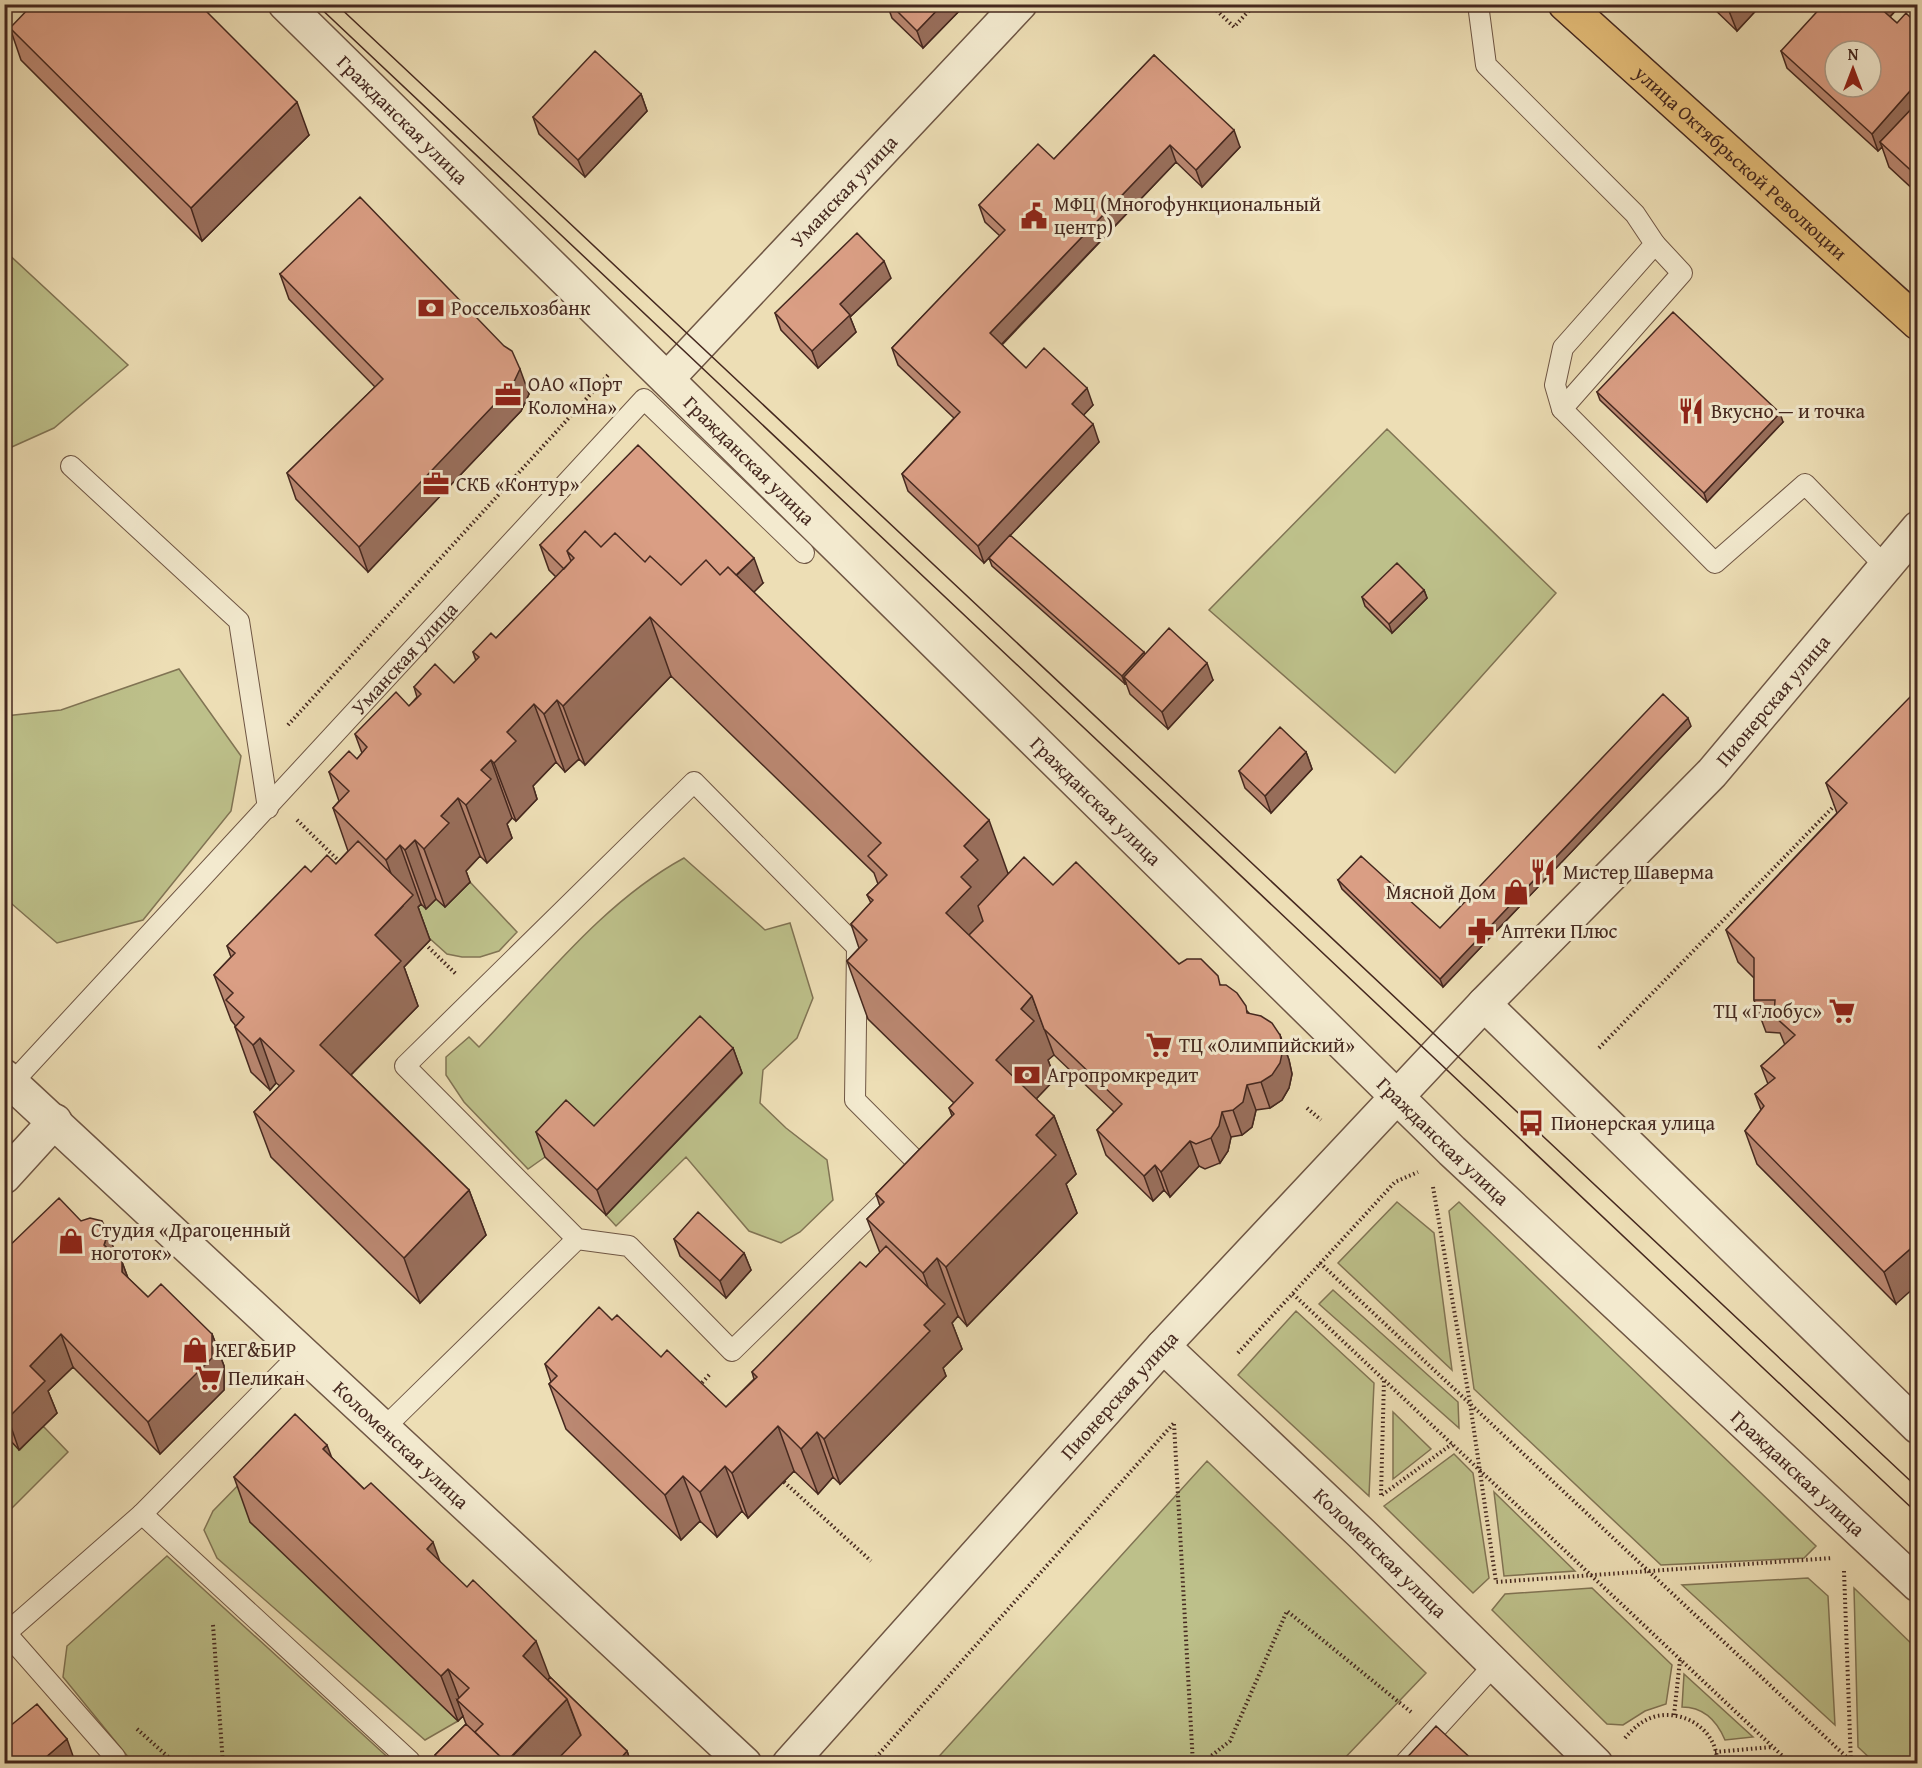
<svg xmlns="http://www.w3.org/2000/svg" width="1922" height="1768" viewBox="0 0 1922 1768" font-family="'Gentium Book Plus',serif">
<rect width="100%" height="100%" fill="#eddeb5"/>
<filter id="stains"><feTurbulence type="fractalNoise" baseFrequency=".00333" numOctaves="4"/><feColorMatrix values="0 0 0 0 .2 0 0 0 0 .09 0 0 0 0 .02 0 0 0 .5 -.17"/></filter>
<radialGradient id="worn" r=".72"><stop offset=".6" stop-color="#630" stop-opacity="0"/><stop offset="1" stop-color="#630" stop-opacity=".3"/></radialGradient>
<path fill="#bdc08a" stroke="#817454" stroke-width="1.5" d="M4 250 128 365 54 428 5 450Z
M1387 429 1556 593 1395 773 1209 610Z
M179 669 241 756 231 811 143 920 57 943 5 898V716L61 710Z
M684 858 765 930 790 923 813 998 797 1038 763 1070 760 1103 786 1128 827 1160 833 1200 800 1232 781 1243 749 1231 686 1157 616 1226 606 1215 742 1074 603 1151 575 1126 545 1157 528 1169 464 1102 446 1075V1057L469 1037 479 1047C542 982 603 902 684 858Z
M470 882 517 932 499 951 480 957H462L447 954 407 918 421 904 436 899 445 907Z
M1397 1202 1434 1233 1452 1370 1338 1263Z
M1459 1202 1816 1546 1804 1558 1661 1565 1474 1389 1449 1211Z
M1333 1290 1458 1402 1459 1428 1319 1304Z
M1296 1311 1374 1383 1369 1496 1238 1375Z
M1393 1412 1431 1449 1393 1479Z
M43 1426 68 1452 5 1515V1445L10 1440 20 1450Z
M1454 1454 1473 1473 1489 1578 1473 1593 1384 1506Z
M1207 1461 1426 1673 1340 1763H933Z
M256 1467 250 1522 458 1721 425 1740 217 1558 204 1530 213 1511Z
M1494 1492 1575 1571 1504 1576Z
M167 1556 394 1763H133L63 1677 67 1646Z
M1808 1578 1828 1596 1835 1725 1682 1585Z
M1592 1588 1672 1665 1666 1704 1645 1711 1623 1725 1607 1724 1492 1610 1505 1594Z
M1854 1588 1917 1649V1763H1875L1858 1747Z
M1684 1674 1753 1737 1725 1740C1717 1721 1704 1707 1682 1707Z"/>
<g fill="none" stroke-linecap="round" stroke-linejoin="round">
<g stroke="#6f5644" stroke-width="22">
<g id="service">
<path d="M1478 4 1486 65 1635 214 1655 244 1563 348 1555 385 1562 409 1715 563 1805 484 1884 565"/>
<path d="M1562 409 1682 273 1655 244"/>
<path d="M71 466 239 621 268 808"/>
<path id="s1" d="M12 1083 644 399 804 553"/>
<path d="M302 1352 142 1514 410 1761 408 1764"/>
<path d="M382 1430 577 1239 405 1066 694 782 857 947 855 1100 921 1166 732 1351 629 1246 577 1239"/>
<path d="M6 1633 115 1757 108 1764"/>
<path d="M4 1635 142 1514"/>
<path d="M1404 1764 1494 1665"/>
</g>
</g>
<g stroke="#6f5644" stroke-width="36">
<g id="minor">
<path id="s2" d="M285 4 1452 1151 1918 1585"/>
<path id="s3" d="M667 379 1020 4"/>
<path d="M1484 1004 1918 1427"/>
<path d="M4 1177 55 1121"/>
<path id="s4" d="M1163 1346 1362 1534 1596 1764"/>
</g>
</g>
<g stroke="#6f5644" stroke-width="36">
<g id="tertiary">
<path id="s5" d="M4 1076 745 1764"/>
<path id="s6" d="M789 1764 1163 1346 1484 1004 1712 773 1918 528"/>
</g>
</g>
<g stroke="#45281f" stroke-width="36">
<g id="primary">
<path id="s7" d="M1565 4 1918 323"/>
</g>
</g>
<path stroke="#45281f" stroke-width="4" stroke-dasharray="1.5 3" stroke-linecap="butt" d="M1210 4 1234 27 1255 4
M288 725 609 374
M297 820 341 863
M425 944 456 974
M1599 1048 1837 803
M1307 1108 1321 1120
M1433 1187 1470 1403 1496 1582 1832 1558
M1320 1263 1854 1764
M1293 1294 1791 1764
M1238 1353 1395 1182 1418 1172
M699 1386 710 1374
M1174 1424 1193 1764
M784 1482 871 1561
M1381 1495 1384 1380
M1382 1495 1452 1444
M1844 1571 1851 1764
M213 1625 223 1764
M1674 1715 1680 1660
M137 1729 176 1764
M1625 1738C1631 1731 1638 1724 1646 1720 1677 1704 1719 1728 1717 1764
M1715 1752 1772 1747
M870 1764 1174 1423
M1201 1764 1230 1741 1287 1611 1411 1712"/>
<use href="#service" stroke="#f3eacf" stroke-width="20"/>
<use href="#minor" stroke="#f3eacf" stroke-width="33"/>
<use href="#tertiary" stroke="#f3eacf" stroke-width="33"/>
<use href="#primary" stroke="#e6bf7a" stroke-width="33"/>
<path stroke="#45281f" stroke-width="1.5" d="M316 4 1918 1514
M336 4 1918 1488"/>
</g>
<path fill="#bb8872" stroke="#45281f" stroke-width="1.5" d="M887 4H966L923 48 892 18Z
M1709 4H1762L1737 31Z
M1897 9 1890 17 1897 23 1917 24V193L1889 167 1882 147 1878 151 1787 68 1781 51Z
M10 28 309 135 202 241 21 60Z
M1154 55 1240 147 1202 187 1176 162 1002 345 1026 368 1093 405 1083 415 1099 442 984 563 908 491 902 474 954 418 898 365 892 348 1000 236 985 222 979 205 1054 159Z
M641 94 647 111 585 177 539 134 533 117Z
M280 274 529 394 521 411 368 572 296 499 287 473 375 387 289 299Z
M891 278 850 317 856 332 818 368 781 330 775 313Z
M1597 392 1783 422 1707 502 1600 400Z
M540 545 763 583 753 592 1009 874 1053 885 1179 964 1221 985 1249 1013 1280 1035 1289 1060 1292 1074 1289 1088 1282 1100 1270 1108 1256 1110 1252 1127 1242 1135 1231 1137 1228 1151 1220 1163 1205 1169 1199 1166 1170 1197 1164 1190 1153 1201 1106 1155 1097 1130 1114 1112 1053 1054 1048 1060 1055 1079 1036 1099 1054 1116 1076 1174 1066 1184 1077 1213 967 1326 958 1316 952 1323 962 1349 943 1368 946 1376 840 1484 833 1477 818 1494 794 1471 748 1518 742 1511 717 1537 700 1521 681 1540 566 1429 549 1384 551 1382 545 1364 612 1320 726 1407 754 1379 752 1372 866 1267 880 1253 867 1219 880 1206 876 1194 952 1116 949 1108 954 1103 868 1019 847 961 859 948 851 924 871 903 867 895 878 884 874 873 671 676 585 765 579 759 565 772 556 762 533 786 537 799 516 821 512 818 507 824 512 838 487 863 480 856 466 871 470 882 445 907 436 899 426 909 421 904 418 907 430 940 404 967 418 1006 351 1075 469 1190 486 1235 420 1303 271 1157 254 1112 280 1086 276 1083 270 1090 251 1072 235 1027V1025L231 1020 214 975 231 957 227 946 311 872 336 864 348 851 333 808 339 801 329 772 357 759 362 753 355 734 409 706 417 697 414 687 454 683 476 661 473 652 496 638 556 577 549 570Z
M989 558 1145 654 1213 680 1168 729 1130 694 1126 683 1125 684 992 566Z
M1424 590 1427 598 1392 633 1365 606 1362 597Z
M1917 702 1896 1304 1757 1164 1745 1131 1761 1110 1755 1094 1768 1084 1761 1066 1785 1045 1780 1033 1766 1032 1754 1000V978L1738 962 1726 930 1837 813 1826 783Z
M1691 726 1443 987 1342 889 1338 880 1440 928Z
M1306 752 1312 769 1271 813 1245 788 1239 771Z
M733 1048 742 1073 606 1215 545 1157 536 1132 594 1126Z
M674 1239 744 1253 751 1270 726 1298 680 1256Z
M4 1251 117 1257 122 1262 128 1278 148 1297 212 1334 224 1366V1390L160 1454 73 1367 48 1391 57 1413 19 1450 10 1440 4 1445Z
M332 1458 440 1562 550 1677 627 1751 630 1760 627 1764H438L435 1755 466 1724 463 1716 458 1721 250 1522 234 1477Z"/>
<path fill="#996f5c" stroke="#45281f" stroke-width="1.5" d="M943 4H966L923 48 917 31Z
M1729 4H1762L1737 31 1727 6Z
M1879 4H1895L1897 9 1884 23 1878 6Z
M1917 83V107L1880 142 1882 147 1878 151 1872 134Z
M641 94 647 111 585 177 578 160Z
M297 102 309 135 202 241 191 208Z
M1234 130 1240 147 1202 187 1196 170Z
M1170 145 1176 162 996 350 990 333Z
M884 261 891 278 850 317 856 332 818 368 812 351 840 304Z
M520 369 529 394 521 411 368 572 359 547Z
M1087 388 1093 405 1078 421 1072 404Z
M1780 413 1783 422 1707 502 1704 493Z
M1093 424 1099 442 984 563 978 546Z
M754 558 763 583 702 644 693 619Z
M1424 590 1427 598 1392 633 1389 624Z
M650 617 671 676 585 765 563 706Z
M1144 652 1147 661 1124 677 1126 683 1125 684 1122 676Z
M1207 663 1213 680 1168 729 1162 712Z
M557 700 579 759 565 772 544 714Z
M534 704 556 762 533 786 537 799 516 821 494 763 507 732Z
M1688 718 1691 726 1443 987 1440 979Z
M1306 752 1312 769 1271 813 1265 796Z
M491 760 512 818 507 824 512 838 487 863 466 805 481 770Z
M458 798 480 856 466 871 470 882 445 907 424 849 441 816Z
M989 820 1010 879 967 972 946 913 961 877 964 846Z
M415 840 436 899 426 909 405 850Z
M400 845 421 904 418 907 430 940 404 967 418 1006 336 1090 320 1045 375 935 403 906 386 860Z
M1032 996 1054 1055 1048 1060 1055 1079 1018 1118 996 1060 1021 1009Z
M1280 1035 1289 1060 1292 1074 1289 1088 1282 1100 1270 1108 1261 1082Z
M260 1038 276 1083 270 1090 253 1045Z
M733 1048 742 1073 606 1215 597 1190Z
M1247 1085 1256 1110 1252 1127 1242 1135 1233 1110Z
M1222 1112 1231 1137 1228 1151 1220 1163 1211 1138Z
M1054 1116 1076 1174 1066 1184 1077 1213 967 1326 946 1267 1036 1135Z
M1190 1141 1199 1166 1170 1197 1161 1172Z
M1155 1165 1164 1190 1153 1201 1144 1176Z
M469 1190 486 1235 420 1303 404 1258Z
M108 1233 120 1265 104 1245Z
M1917 1243V1285L1896 1304 1884 1272Z
M744 1253 751 1270 726 1298 720 1281Z
M937 1258 958 1316 952 1323 962 1349 943 1368 946 1376 840 1484 824 1439 924 1325 937 1312 923 1273Z
M122 1262 134 1295 122 1272Z
M61 1334 73 1367 48 1391 57 1413 19 1450 8 1418 30 1366Z
M212 1334 224 1366V1390L160 1454 148 1422Z
M4 1426 10 1440 4 1445Z
M778 1426 794 1471 748 1518 732 1473Z
M817 1432 833 1477 818 1494 801 1449Z
M327 1445 344 1490 323 1449Z
M725 1466 742 1511 717 1537 700 1492Z
M683 1476 700 1521 681 1540 665 1495Z
M433 1542 449 1587 427 1549Z
M536 1641 553 1686 523 1656Z
M448 1669 461 1703 457 1700 463 1716 458 1721 441 1676Z
M567 1699 584 1744 565 1764H505Z
M67 1739 73 1756 65 1764H38Z
M627 1751 630 1760 627 1764H616Z"/>
<path fill="#da9e84" stroke="#45281f" stroke-width="1.5" fill-rule="evenodd" d="M33 4H199L297 102 191 208 10 28Z
M890 4H943L917 31Z
M1824 4H1879L1878 6 1897 23 1906 13 1917 24V83L1872 134 1781 51ZM1835 51H1871V87H1835Z
M595 51 641 94 578 160 533 117Z
M1154 55 1234 130 1196 170 1170 145 990 333 1026 368 1044 348 1087 388 1072 404 1093 424 978 546 902 474 960 412 892 348 1005 230 979 205 1038 144 1054 159Z
M1917 103V176L1880 142Z
M360 197 504 346 512 351 520 369 512 386 359 547 287 473 383 379 280 274Z
M857 233 884 261 840 304 850 315 812 351 775 313Z
M1673 312 1780 413 1704 493 1597 392Z
M638 445 754 558 736 575 728 567 720 575 706 560 681 585 650 556 645 562 615 533 601 547 585 531 567 551 571 561 564 569 540 545Z
M585 531 601 547 615 533 645 562 650 556 681 585 706 560 720 575 728 567 989 820 964 846 978 860 961 877 971 887 946 913 1032 996 1021 1009 1034 1021 996 1060 1054 1116 1036 1135 1056 1155 946 1267 937 1258 923 1273 867 1219 884 1202 876 1194 954 1114 949 1108 973 1083 847 961 867 940 851 924 873 900 867 895 887 875 868 856 881 843 650 617 563 706 557 700 544 714 534 704 507 732 516 741 494 763 491 760 481 770 491 779 466 805 458 798 441 816 449 823 424 849 415 840 405 850 400 845 386 860 333 808 349 791 329 772 349 751 357 759 367 747 355 734 396 692 409 706 421 694 414 687 435 664 454 683 479 657 473 652 491 633 496 638 574 558 567 551Z
M1010 535 1144 652 1122 676 989 558Z
M1397 563 1424 590 1389 624 1362 597Z
M1169 628 1207 663 1162 712 1124 677Z
M1663 694 1688 718 1440 979 1338 880 1361 856 1440 928Z
M1911 696 1917 702V1243L1884 1272 1745 1131 1764 1106 1755 1094 1775 1078 1761 1066 1795 1035 1774 1016 1775 1000H1754V958L1726 930 1847 803 1826 783Z
M1280 727 1306 752 1265 796 1239 771Z
M358 841 413 895 375 935 401 961 320 1045 469 1190 404 1258 254 1112 294 1071 260 1038 253 1045 235 1027 244 1017 226 1000 233 993 214 975 235 953 227 946 305 866 311 872 327 855 336 864Z
M1024 857 1053 885 1076 862 1179 964 1187 959H1201L1218 976 1220 985H1226L1237 993 1246 1006 1247 1013 1261 1016 1272 1023 1280 1035 1283 1049 1280 1063 1272 1075 1261 1082 1247 1085 1243 1102 1233 1110 1222 1112 1219 1126 1211 1138 1196 1144 1190 1141 1161 1172 1155 1165 1144 1176 1097 1130 1122 1104 1044 1029 1032 996 969 935 983 921 978 906Z
M700 1016 733 1048 597 1190 536 1132 566 1100 594 1126Z
M59 1198 81 1221 90 1218 102 1221 108 1233 104 1245 122 1262V1272L148 1297 161 1284 212 1334V1358L148 1422 61 1334 30 1366 45 1381 8 1418 4 1415V1251Z
M698 1212 744 1253 720 1281 674 1239Z
M886 1246 945 1304 924 1325 930 1331 824 1439 817 1432 801 1449 778 1426 732 1473 725 1466 700 1492 683 1476 665 1495 549 1384 557 1376 545 1364 599 1307 612 1320 617 1315 661 1357 667 1350 726 1407 757 1377 752 1372 860 1262 866 1267Z
M295 1414 327 1445 323 1449 364 1489 371 1483 433 1542 427 1549 467 1587 473 1580 536 1641 523 1656 567 1699 506 1762 475 1732 483 1724 457 1700 469 1688 448 1669 441 1676 234 1477Z
M550 1677 627 1751 616 1764H553L581 1735 567 1699 548 1680Z
M37 1704 67 1739 38 1764H5L4 1762V1731Z
M466 1724 508 1764H444L435 1755Z
M1436 1726 1477 1764H1401Z"/>
<defs>
<g id="civic-bare" transform="scale(2.07)"><path d="M-.6-6.5H3V-4.5H.6V-3L4-1V1h2V6H-6V1h2V-1L-.6-3ZM-1.2 2.5V6h2.4V2.5Z" fill="#8f2418" stroke="#f3eacf" stroke-width="2.5" paint-order="stroke"/></g>
<g id="bank-bare" transform="scale(2.07)"><path d="M-6-4H6V4H-6ZM0-2.3a2.3 2.3 0 1 0 0 4.6a2.3 2.3 0 1 0 0-4.6Z" fill="#8f2418" stroke="#f3eacf" stroke-width="2.5" paint-order="stroke"/></g>
<g id="office-bare" transform="scale(2.07)"><path d="M-6-3h4V-5.5h4V-3h4V5H-6ZM-1-4.5V-3h2v-1.5ZM-6 0V1H6V0Z" fill="#8f2418" stroke="#f3eacf" stroke-width="2.5" paint-order="stroke"/></g>
<g id="restaurant-bare" transform="scale(2.07)"><path d="M-5-6h1v4h1v-4h1v4h1v-4h1v5L-1.5 .5V6h-2V.5L-5-1ZM5-6V6H3V1.5H1.5Q1.5-4 5-6Z" fill="#8f2418" stroke="#f3eacf" stroke-width="2.5" paint-order="stroke"/></g>
<g id="shop-bare" transform="scale(2.07)"><path d="M-5-2.5h2.3a2.7 3.5 0 0 1 5.4 0H5L5.5 6h-11ZM-1.5-2.5h3a1.5 2.3 0 0 0-3 0Z" fill="#8f2418" stroke="#f3eacf" stroke-width="2.5" paint-order="stroke"/></g>
<g id="pharmacy-bare" transform="scale(2.07)"><path d="M-2-6h4v4h4v4h-4v4h-4v-4h-4v-4h4Z" fill="#8f2418" stroke="#f3eacf" stroke-width="2.5" paint-order="stroke"/></g>
<g id="supermarket-bare" transform="scale(2.07)"><path d="M-6-5.5h2.5l.6 2H6L4.5 2H-2.5L-4.4-4H-6ZM-1.5 3.2a1.3 1.3 0 1 0 .1 0ZM3 3.2a1.3 1.3 0 1 0 .1 0Z" fill="#8f2418" stroke="#f3eacf" stroke-width="2.5" paint-order="stroke"/></g>
<g id="bus-bare" transform="scale(2.07)"><path d="M-5-6H5V4H4V6H2V4H-2V6H-4V4H-5ZM-3.5-4V0h7V-4ZM-3.5 1.2v1.5H-2V1.2ZM2 1.2v1.5H3.5V1.2Z" fill="#8f2418" stroke="#f3eacf" stroke-width="2.5" paint-order="stroke"/></g>
</defs>
<g fill-rule="evenodd">
<use href="#civic-bare" x="1034" y="216"/>
<use href="#bank-bare" x="431" y="308"/>
<use href="#office-bare" x="508" y="395"/>
<use href="#restaurant-bare" x="1691" y="411"/>
<use href="#office-bare" x="436" y="484"/>
<use href="#restaurant-bare" x="1543" y="872"/>
<use href="#shop-bare" x="1516" y="892"/>
<use href="#pharmacy-bare" x="1481" y="931"/>
<use href="#supermarket-bare" x="1842" y="1011"/>
<use href="#supermarket-bare" x="1159" y="1045"/>
<use href="#bank-bare" x="1027" y="1075"/>
<use href="#bus-bare" x="1531" y="1123"/>
<use href="#shop-bare" x="71" y="1241"/>
<use href="#shop-bare" x="195" y="1350"/>
<use href="#supermarket-bare" x="208" y="1378"/>
</g>
<g text-anchor="middle" stroke-width="6" stroke-linejoin="round" paint-order="stroke">
<g font-size="20" fill="#45281f" stroke="#f3eacf">
<text dy="7" stroke="none"><textPath href="#s2" startOffset="165">Гражданская улица</textPath></text>
<text dy="7" stroke="none"><textPath href="#s7" startOffset="237">улица Октябрьской Революции</textPath></text>
<text dy="7" stroke="none"><textPath href="#s3" startOffset="258">Уманская улица</textPath></text>
<text dy="7" stroke="none"><textPath href="#s2" startOffset="651">Гражданская улица</textPath></text>
<text dy="7" stroke="none"><textPath href="#s1" startOffset="578">Уманская улица</textPath></text>
<text dy="7" stroke="none"><textPath href="#s6" startOffset="1449">Пионерская улица</textPath></text>
<text dy="7" stroke="none"><textPath href="#s2" startOffset="1137">Гражданская улица</textPath></text>
<text dy="7" stroke="none"><textPath href="#s2" startOffset="1623">Гражданская улица</textPath></text>
<text dy="7" stroke="none"><textPath href="#s6" startOffset="495">Пионерская улица</textPath></text>
<text dy="7" stroke="none"><textPath href="#s5" startOffset="542">Коломенская улица</textPath></text>
<text dy="7" stroke="none"><textPath href="#s2" startOffset="2109">Гражданская улица</textPath></text>
<text dy="7" stroke="none"><textPath href="#s4" startOffset="300">Коломенская улица</textPath></text>
</g>
<g font-size="20" fill="#45281f" stroke="#f3eacf" text-anchor="start">
<text x="1054" y="211">МФЦ (Многофункциональный<tspan x="1054" dy="23">центр)</tspan></text>
<text x="451" y="315">Россельхозбанк</text>
<text x="528" y="391">ОАО «Порт<tspan x="528" dy="23">Коломна»</tspan></text>
<text x="1711" y="418">Вкусно — и точка</text>
<text x="456" y="491">СКБ «Контур»</text>
<text x="1563" y="879">Мистер Шаверма</text>
<text x="1496" y="899" text-anchor="end">Мясной Дом</text>
<text x="1501" y="938">Аптеки Плюс</text>
<text x="1822" y="1018" text-anchor="end">ТЦ «Глобус»</text>
<text x="1179" y="1052">ТЦ «Олимпийский»</text>
<text x="1047" y="1082">Агропромкредит</text>
<text x="1551" y="1130">Пионерская улица</text>
<text x="91" y="1237">Студия «Драгоценный<tspan x="91" dy="23">ноготок»</tspan></text>
<text x="215" y="1357">КЕГ&amp;БИР</text>
<text x="228" y="1385">Пеликан</text>
</g>
</g>
<rect width="1922" height="1768" fill="none" stroke="#eddeb5" stroke-width="24"/>
<rect x="6" y="6" width="1910" height="1756" fill="none" stroke="#45281f" stroke-width="3"/>
<rect x="12" y="12" width="1898" height="1744" fill="none" stroke="#45281f" stroke-width="1.5"/>
<g transform="translate(1853 69)"><circle r="28" fill="#f3eacf" stroke="#ad9c89" stroke-width="1.5"/>
<path d="M0-4.5L10 22L0 15L-10 22Z" fill="#8f2418"/>
<text y="-9" font-size="16" font-weight="bold" text-anchor="middle" fill="#45281f">N</text>
</g>
<rect width="100%" height="100%" filter="url(#stains)"/>
<rect width="100%" height="100%" fill="url(#worn)"/>
</svg>
